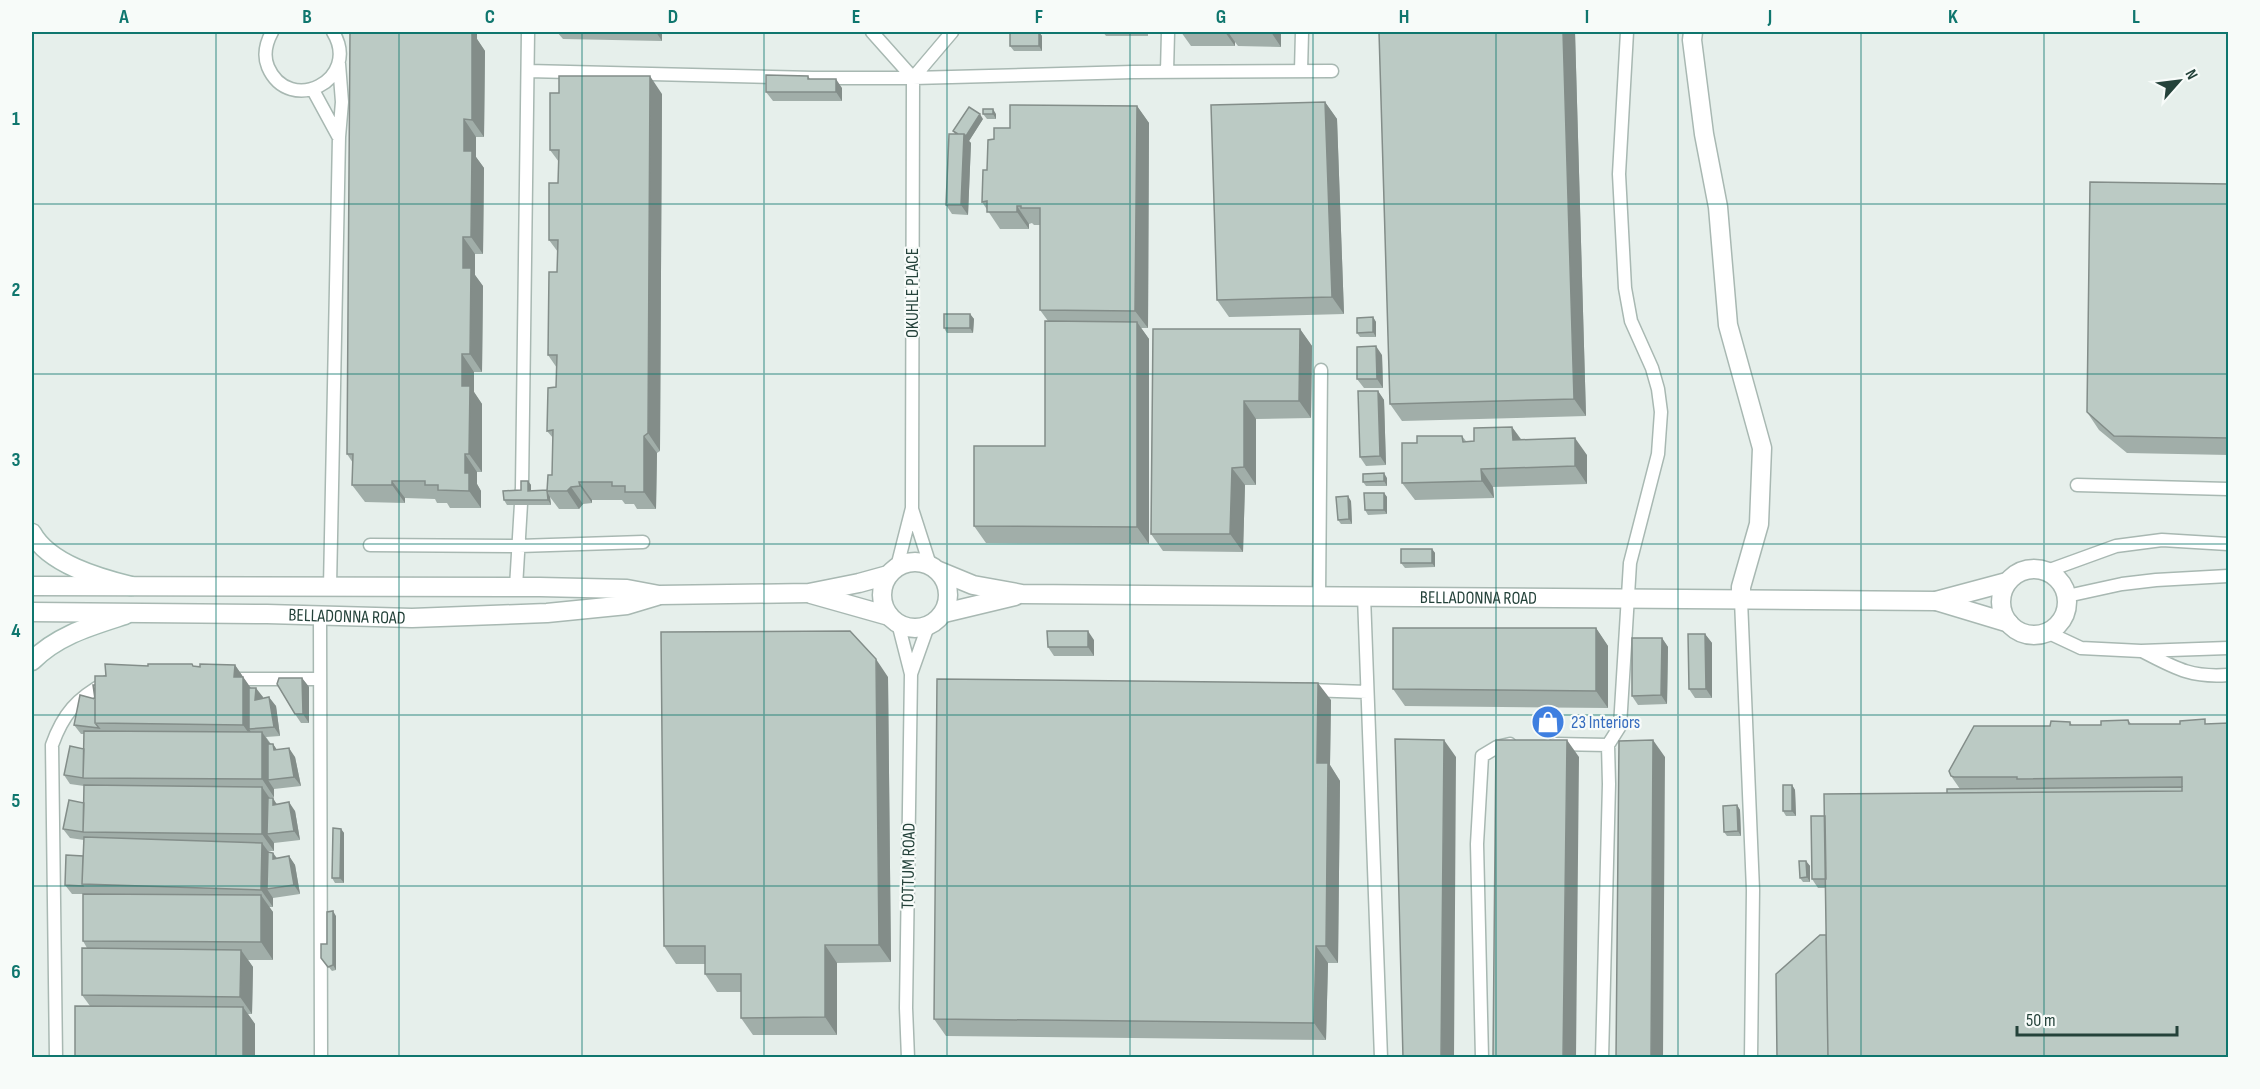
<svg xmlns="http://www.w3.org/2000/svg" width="2260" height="1089" viewBox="0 0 2260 1089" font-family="'Sofia Sans Condensed',sans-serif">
<rect width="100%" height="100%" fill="#e6efeb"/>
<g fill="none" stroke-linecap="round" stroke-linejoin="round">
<g stroke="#a8b8b2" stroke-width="15">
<path id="lane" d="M272 32C266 43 263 55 268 67 289 116 362 80 333 32
M872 32 913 78
M528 71 813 78H913L1133 72 1332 71
M1301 71 1302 32
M1167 72 1168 32
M913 78 952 32
M313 90 338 136
M2077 485 2228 489
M912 509 930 565
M370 545 519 546 643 542
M897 567 912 508 913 78
M2047 571 2116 546 2162 540 2228 544
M330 587 339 137 342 102 339 64
M516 587 522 487 528 32
M1319 596 1321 370
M1364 596 1381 1058
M2067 596 2122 584 2156 580 2228 576
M1741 600 1753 890 1751 1058
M320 616 321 1058
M898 623 911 674 906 1008 908 1058
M2049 633 2081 648 2141 651 2228 648
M2142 651C2175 668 2191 678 2228 675
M911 674 928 626
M229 679H320
M1308 690 1367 692
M1555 744 1608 745
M56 1058 52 745C63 714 77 698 107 682
M1482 1058 1477 844 1482 756 1497 747 1510 744
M1602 1058 1609 784 1608 745 1620 726 1630 563 1658 454 1661 412 1658 389 1652 368 1631 321 1625 288 1619 174 1627 32"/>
</g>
<g stroke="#a8b8b2" stroke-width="21">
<g id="street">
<path d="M1693 32 1692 40 1704 134 1718 207 1728 325 1762 448 1759 524 1741 587V600"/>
<circle cx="915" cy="595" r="33"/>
<circle cx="2034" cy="602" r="33"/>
<path id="s1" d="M939 571 973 585 1022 594 1936 601 2007 582"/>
<path d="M32 586 540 587 627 589 659 595 809 593 859 583 888 575"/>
<path d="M811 594 889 616"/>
<path d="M1936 601 2009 623"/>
<path id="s2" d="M32 612 267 614 412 618 547 613 627 605 657 596"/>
<path d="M944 613 1015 596"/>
</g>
</g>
<g stroke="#a4bbb3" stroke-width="21">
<path id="secondary" d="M32 533C49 564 99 578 131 586
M32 661C58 635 91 626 125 615"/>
</g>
<use href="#lane" stroke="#fff" stroke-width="12"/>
<use href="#street" stroke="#fff" stroke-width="18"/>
<use href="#secondary" stroke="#fff" stroke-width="18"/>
</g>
<path fill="#a1aea9" d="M557 32H662V41L563 39Z
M1039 32 1042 36V51H1014L1010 46Z
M1103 32H1148V36H1106Z
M1181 32H1286V34H1281V47L1238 46 1235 42V46H1191Z
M1379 32H1575L1586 416 1402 421 1390 404Z
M477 39 485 51 484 137H476V157L484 168 483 254H475V275L483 286 482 372H474V392L482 404V472H477V484L481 491V508H450L447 503H437L435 499 405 498V503L365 502 352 485 353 463 347 454Z
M808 76 810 79 842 88V101H773L766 92Z
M662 94 660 451 657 453 656 509H637L634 504H625L622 500H592V503L583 504 579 509H559L550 497 551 505H507L504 500 521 490 528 481 531 485V491L547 490 552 475 553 438 547 431 556 387 557 368 548 355 557 272 558 252 549 240 558 183 559 162 550 150Z
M1325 102 1337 119 1344 314 1229 317 1217 300Z
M1137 106 1149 123 1148 328H1141L1149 339V544L986 543 974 526 1045 446 1048 321 1040 310V225H1034L1032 223 1029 224V229H1000L982 202 987 170 994 139 1010 128Z
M983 114H996V119H987Z
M983 119 969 141 971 143 968 215 952 214 946 205 955 134 953 131Z
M2229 184V455L2127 453 2099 430 2087 412Z
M970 314 974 319 973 333H947L944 328Z
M1373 317 1376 322V337H1360L1357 333Z
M1153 329H1300L1312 346 1311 418 1256 419V485H1245L1243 552 1163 551 1151 534Z
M1382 355 1383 388H1364L1357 379Z
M1378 391 1384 400 1386 465 1366 466 1360 457Z
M1512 427 1521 439 1587 455V484L1493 487 1494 498 1415 500 1402 483 1417 443 1462 436 1466 441H1474Z
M1387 478V486H1366L1363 482Z
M1384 493 1387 497V514L1368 515 1365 510Z
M1351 501 1352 524H1341L1338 520Z
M1432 549 1435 553V567L1405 568 1401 563Z
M1596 628 1608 646V708L1405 706 1393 689Z
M1705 634 1712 643V698H1695L1689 689Z
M1662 638 1668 647 1667 704 1638 705 1632 696Z
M1094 640V656H1054L1048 647Z
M235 665 250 688 263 697 262 698 276 706 280 736 266 737 271 744H273L277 750 295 757 301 786 274 789V797H269L277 804 295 811 300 840 274 843V851H268L269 852 273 853 277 858 289 856 295 865 300 894 273 898V907H269L273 912V960H248L253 967 252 1014H248L255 1024V1058H75L90 1006 82 995 87 948 83 941V894H72L65 885 83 856 84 840 70 838 63 829 84 803V786L70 784 64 775 84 749V734H81L74 725 95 699V685L106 676 148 666H194Z
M888 677 891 962 837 963V1035H753L741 1018V992H717L705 974V964H676L664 946Z
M302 678 309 687V723H301L295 714Z
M1331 700 1330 765 1340 781 1338 963H1328L1326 1040 946 1036 934 1019Z
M2128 720 2131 724H2208L2229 1058 1826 935V888H1818L1812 879 1825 816 1947 793 1960 789 1951 776 2050 726 2070 722 2072 725H2101Z
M1792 785 1795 790 1796 816H1786L1783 811Z
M1737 805 1740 810 1741 836H1727L1724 832Z
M341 829 344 833V883H335L332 878Z
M1806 861 1810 866V882H1803L1800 878Z
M336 916V970L332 971 321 958Z"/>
<path fill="#838d89" d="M464 32H477V39L485 51 484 137 472 120Z
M656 32H662V41Z
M1039 32 1042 36V51L1039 46Z
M1225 32H1228L1235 42V46Z
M1271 32H1280L1281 34V47Z
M1563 32H1575L1586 416 1574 399Z
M650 76 662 94 660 451 648 433Z
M836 79 842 88V101L836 92Z
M1325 102 1337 119 1344 314 1332 297Z
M1137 106 1149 123 1148 328 1135 311Z
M993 109 996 114V119L993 114Z
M980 114 983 119 969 141 971 143 968 215 961 205 964 134Z
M464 119 476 137V157L484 168 483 254 471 237 464 151Z
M1017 206 1029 224V229L1017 212Z
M463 237 475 254V275L483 286 482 372 470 354 463 268Z
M970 314 974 319 973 333 970 328Z
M1373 317 1376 322V337L1373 332Z
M1137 322 1149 339V544L1137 527Z
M1300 329 1312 346 1311 418 1299 401Z
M1376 346 1382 355 1383 388 1377 379Z
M462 354 474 372V392L482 404V472L469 454 462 386Z
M1378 391 1384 400 1386 465 1380 456Z
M1244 401 1256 419V485L1244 467Z
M1512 427 1524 444 1513 440Z
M644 436 657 453 656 509 644 492Z
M1575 438 1587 455V484L1575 466Z
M465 454 477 472V484L481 491V508L469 491 465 473Z
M1232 468 1245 485 1243 552 1230 534Z
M1481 469 1493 487 1494 498 1482 481Z
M1384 473 1387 478V486L1384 481Z
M392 481 405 498V503L392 485Z
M528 481 531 485V495L528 491Z
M579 482 592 500V503L580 486Z
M571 487 583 504 579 509 567 491Z
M547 492 550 497 551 505 548 500Z
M1384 493 1387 497V514L1384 510Z
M1348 496 1351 501 1352 524 1349 519Z
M1432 549 1435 553V567L1432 563Z
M1596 628 1608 646V708L1596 691Z
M1088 631 1094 640V656L1088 647Z
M1705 634 1712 643V698L1706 689Z
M1662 638 1668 647 1667 704 1661 695Z
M876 659 888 677 891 962 879 945Z
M235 665 255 694 256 688 263 697 261 709 249 729 255 738V742L243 725 234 677Z
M302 678 309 687V723L303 714Z
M1318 683 1331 700 1330 765 1340 781 1338 963 1326 946 1317 763Z
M269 697 276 706 280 736 274 727Z
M262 732 273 748V744L279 753 268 780 274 789V797L262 779Z
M1444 740 1456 757 1454 1058H1441Z
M1567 740 1579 757 1576 1058H1563Z
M1653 740 1665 757 1663 1058H1651Z
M289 748 295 757 301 786 294 777Z
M1792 785 1795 790 1796 816 1792 811Z
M262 787 273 803V798L279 808 267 834 274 843V851L262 834Z
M289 802 295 811 300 840 294 831Z
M1737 805 1740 810 1741 836 1738 831Z
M341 829 344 833V883L340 878Z
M262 843 273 858V853L279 862 267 889 273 898V907L261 890Z
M289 856 295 865 300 894 294 885Z
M1806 861 1810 866V882L1807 877Z
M261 895 273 912V960L261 942Z
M333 911 336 916V970L333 965Z
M825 945 837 963V1035L825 1017Z
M1316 946 1328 963 1326 1040 1314 1023Z
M241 950 253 967 252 1014 240 997Z
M243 1007 255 1024V1058H243Z"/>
<path fill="#bbcac4" stroke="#838d89" stroke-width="1.5" d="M350 32H464V33H472V120L464 119V151H472L471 237H463V268H471L470 354H462V386H470L469 454H465V473H469V491L438 490V485H425V481H392V485H352L353 454H347Z
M1010 32H1039V46H1010Z
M1379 32H1563L1574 399 1390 404Z
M766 75 808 76V79H836V92H766Z
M559 76H650L648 433 644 436V492H625V486H612V482H579L580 486 571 487 567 491H547L548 475H552L553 430 547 431 548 388 556 387 557 355H548L549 272H557L558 240H549V183H558L559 150H550V93H559Z
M1325 102 1332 297 1217 300 1211 105Z
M1010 105 1137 106 1135 311 1040 310V208H1021V206H1017V212H987V201L982 202 983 170H987L988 140 994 139V128H1010Z
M969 107 980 114 966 136 964 134H958L953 131Z
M983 109H993V114H983Z
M949 134H964L961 205H946Z
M2090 182 2229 184V438L2114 436 2087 412Z
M944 314H970V328H944Z
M1373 317V332L1357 333V318Z
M1045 321 1137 322V527L974 526V446H1045Z
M1153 329H1300L1299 401H1244V467L1232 468 1230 534H1151Z
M1376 346 1377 379H1357V347Z
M1358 391H1378L1380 456 1360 457Z
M1512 427 1513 440 1575 438V466L1481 469 1482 481 1402 483V443H1417V436H1462L1463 442 1474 441V428Z
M1384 473V481L1363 482V474Z
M521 481H528V491L547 490 548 500H504L503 491 521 490Z
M1364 493H1384V510H1365Z
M1348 496 1349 519 1338 520 1336 497Z
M1401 549H1432V563H1401Z
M1393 628H1596V691L1393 689Z
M850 631 876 659 879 945H825V1017L741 1018V974H705V946H664L661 632Z
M1047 631H1088V647H1048Z
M1688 634H1705L1706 689H1689Z
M1632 638H1662L1661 695 1632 696Z
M105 664 148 666V664H192L193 666 200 667V664L235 665 234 677H243V725L95 723V676H106Z
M279 678H302L303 714H295L277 684Z
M937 679 1318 683 1317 763H1328L1326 946H1316L1314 1023 934 1019Z
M93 685H95V723L99 728 74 725 80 695 95 699Z
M249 688H256L255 700 269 697 274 727 249 729Z
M2205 719V724L2229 723V1058H1828L1824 794 2182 791V777L2017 779V777H1954L1951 776 1949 771 1974 726H2050L2051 721 2070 722V725H2101V721L2128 720 2129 724H2180V721Z
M84 731 262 732V779L83 778Z
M1395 739 1444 740 1441 1058H1403Z
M1496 740H1567L1563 1058H1493Z
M1653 740 1651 1058H1616L1619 741Z
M268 744H273L274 750 289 748 294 777 268 780Z
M70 746 84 749 83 778 64 775Z
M84 785 262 787V834L83 832Z
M1783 785H1792V811H1783Z
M2182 787V791L1947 793V789Z
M268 798H273V805L289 802 294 831 267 834Z
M69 800 84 803 83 832 63 829Z
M1737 805 1738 831 1724 832 1723 806Z
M1811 816H1825L1826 879H1812Z
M333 828 341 829 340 878H332Z
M84 837 262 843 261 890 82 884Z
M268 852 273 853V859L289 856 294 885 267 889Z
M66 855 83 856 82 884 83 886 65 885Z
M1799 861H1806L1807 877 1800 878Z
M83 894 261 895V942L83 941Z
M333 911V965L328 967 321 958V944H327V912Z
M1820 935H1826L1828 1057 1777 1058 1776 974Z
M82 948 241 950 240 997 82 995Z
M75 1006 243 1007V1058H75Z"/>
<path fill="none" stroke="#0f766e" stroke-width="1.5" stroke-opacity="0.55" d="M216 32V1058M399 32V1058M582 32V1058M764 32V1058M947 32V1058M1130 32V1058M1313 32V1058M1496 32V1058M1678 32V1058M1861 32V1058M2044 32V1058M32 204H2228M32 374H2228M32 544H2228M32 715H2228M32 886H2228"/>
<defs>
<g id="shop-disc" transform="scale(1.725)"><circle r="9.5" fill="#3f7fe0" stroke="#f7fbf9"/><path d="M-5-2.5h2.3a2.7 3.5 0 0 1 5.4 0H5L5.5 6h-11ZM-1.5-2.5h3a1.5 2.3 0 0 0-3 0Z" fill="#fff"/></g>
</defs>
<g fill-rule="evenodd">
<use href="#shop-disc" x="1548" y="722"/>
</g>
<g text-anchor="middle" stroke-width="4.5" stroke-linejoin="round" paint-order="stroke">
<g font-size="18" fill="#24423a" stroke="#f7fbf9">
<text transform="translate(912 293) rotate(-90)" y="6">OKUHLE PLACE</text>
<text dy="6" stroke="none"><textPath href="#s1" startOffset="543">BELLADONNA ROAD</textPath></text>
<text dy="6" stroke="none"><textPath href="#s2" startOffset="315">BELLADONNA ROAD</textPath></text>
<text transform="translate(908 866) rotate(-89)" y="6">TOTTUM ROAD</text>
</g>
<g font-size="18" fill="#366cbe" stroke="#f7fbf9" text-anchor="start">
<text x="1571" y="728">23 Interiors</text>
</g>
</g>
<rect width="2260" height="1089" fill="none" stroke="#f7fbf9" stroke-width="66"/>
<g transform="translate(2179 81) rotate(62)" stroke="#f7fbf9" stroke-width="4.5" paint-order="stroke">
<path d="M0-4.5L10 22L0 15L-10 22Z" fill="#24423a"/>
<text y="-9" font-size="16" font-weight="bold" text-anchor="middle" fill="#24423a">N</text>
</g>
<path d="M2017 1026v9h160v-9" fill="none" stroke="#24423a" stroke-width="3"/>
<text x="2026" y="1026" font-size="18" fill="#24423a" stroke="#f7fbf9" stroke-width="4.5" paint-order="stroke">50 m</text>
<rect x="33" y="33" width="2194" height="1023" fill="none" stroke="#0f766e" stroke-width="2"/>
<g font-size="20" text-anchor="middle" font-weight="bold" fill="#0f766e">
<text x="124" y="23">A</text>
<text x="307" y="23">B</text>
<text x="490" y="23">C</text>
<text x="673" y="23">D</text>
<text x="856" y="23">E</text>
<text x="1039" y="23">F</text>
<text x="1221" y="23">G</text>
<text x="1404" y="23">H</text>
<text x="1587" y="23">I</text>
<text x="1770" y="23">J</text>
<text x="1953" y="23">K</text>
<text x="2136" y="23">L</text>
<text x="16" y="125">1</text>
<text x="16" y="296">2</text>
<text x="16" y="466">3</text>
<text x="16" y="637">4</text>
<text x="16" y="807">5</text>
<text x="16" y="978">6</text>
</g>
</svg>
